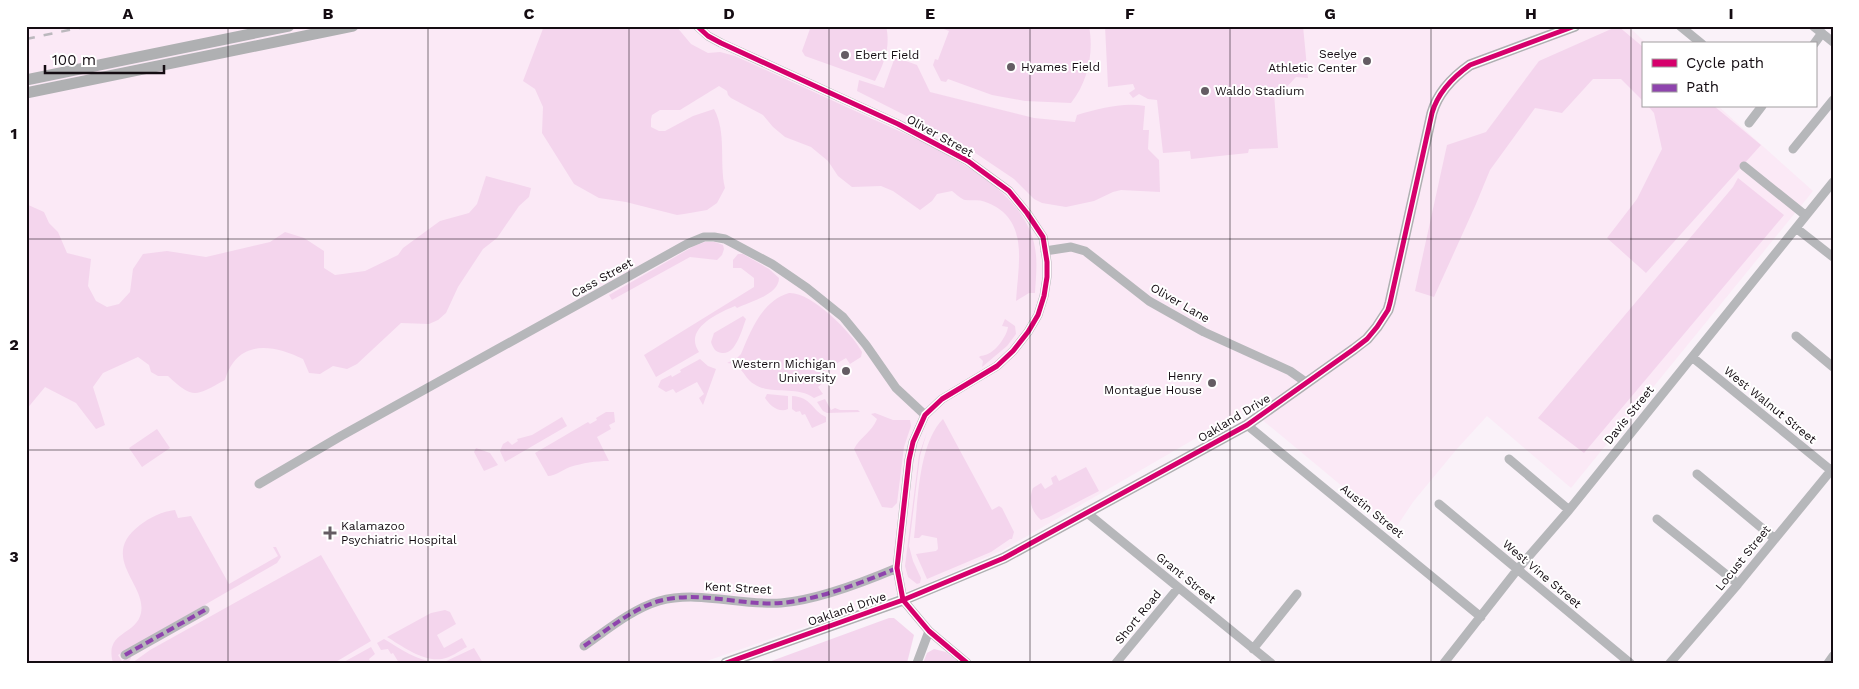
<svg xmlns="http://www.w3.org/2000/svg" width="1859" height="689" viewBox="0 0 1859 689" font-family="'Work Sans',sans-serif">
<rect width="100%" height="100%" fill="#faf2f9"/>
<path fill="#fbe9f6" d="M26 26H1628L1647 44H1643V106H1718L1813 191 1571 488 1487 416 1456 450 1413 502 1397 526 1378 516 1248 408 1003 550 917 588 701 663H26Z"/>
<path fill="#f4d5ed" d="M544 26H676L691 44 708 53 720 52 735 56 923 142C964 164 1022 193 1034 243 1038 259 1036 276 1035 293H1029L1016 301C1018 265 1030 220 988 203 980 199 973 201 965 200 961 199 956 194 952 191L937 194 932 201 920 210 893 191 881 186 852 187 838 176 828 161 811 147 785 137 773 127 763 115 731 98 728 95 727 91 719 86 680 110H660L652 115 651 119V127L659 131H665L693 116 714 109C727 133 719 162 725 188L717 203 707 210 684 214 677 215 626 202 599 198 574 184 542 133 543 107 535 89 523 81Z
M811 26H886C891 46 884 64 875 81L805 56 802 51Z
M936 26H1089C1094 53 1088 82 1071 103L1025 101 992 95 948 79 946 82 941 81 933 65 935 59 938 60 949 31Z
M1105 26H1303L1308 78 1296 77 1284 90 1274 93 1278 148 1249 149 1248 153 1191 159 1190 151 1163 153 1157 100 1148 99 1139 94 1133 98 1129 93 1135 89 1133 84 1108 87Z
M1618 26 1643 47V101L1621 79H1593L1562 113 1535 108 1490 170 1476 204 1434 297 1415 291 1447 145 1486 132 1539 61Z
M895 57 917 65 930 92 1034 118 1075 122 1077 115C1099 109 1122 102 1145 106L1143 130H1149L1148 149 1159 160 1160 192 1121 190 1113 192 1094 201 1066 207 1042 203 1034 199 1014 179 962 144 857 91 859 80 884 88Z
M1648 106H1714L1761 145 1646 273 1607 238 1637 199 1662 149 1654 113Z
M486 176 531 188 529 197 519 206 497 238 483 249 458 287 446 313 438 320 429 324 401 323 357 364 347 369 333 366 320 374 309 373 303 359C272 344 237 339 225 380 195 396 194 400 168 376H158L151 372 149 365 138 357 103 373 93 387 105 425 96 429 76 403 45 387 26 410V204L44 212 49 223 58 232 67 253 91 259 88 286 96 301 107 307 119 304 130 292 133 269 143 254 167 251 206 257 270 242 285 232 304 238 324 251V268L335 275 365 271 398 255 403 248 440 221 469 213 477 204Z
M1738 178 1784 215 1584 453 1538 418 1733 187Z
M705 242H715L723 245 724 249 722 255 717 260 690 257 612 300 609 295 694 246Z
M738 254H743L769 269 779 278C779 295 749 302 737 308L735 306C718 313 683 329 699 352L656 377 644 355 754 287V278L741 268H733V260Z
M789 293C812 292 852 333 862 352L861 357 850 364 846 358 819 374 823 383 818 387 823 394 814 398C796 385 772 396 754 384 748 381 745 374 741 370L742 368 736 364 727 363 737 358 741 354C751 330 762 301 789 293Z
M743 316 746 319C742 329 736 355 722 353 715 352 713 348 711 342L714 333Z
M1005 319 1015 326 1016 334 1007 346 982 367 983 361 979 357C981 355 983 356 985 355 995 353 1007 336 1008 327L1002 326Z
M700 359 708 366 716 369 703 405 699 398 704 394 697 382 676 393 673 389 666 392 658 387 661 380 671 375 672 377 681 372 680 370Z
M767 394 788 396V409C779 413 770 406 765 398Z
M792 396C812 397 811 410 826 417V422L812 428 805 414 802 415 800 411 796 412 792 409Z
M825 399 831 410 835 408 840 410H858L860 412 827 413 823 411 817 402Z
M606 412H614L615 422 609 425 611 429 597 437 609 461C595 461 583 463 570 467 562 470 555 476 548 476L535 453 588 422 590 424 597 420 596 418Z
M875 413 893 420H910L911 426 904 447 897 503 892 508 882 507 854 449C860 437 872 432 877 419L871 414Z
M562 417 567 426 505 462 500 451 503 444 508 441 512 445 518 441 517 439 532 435Z
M943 419 992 510 999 506 1002 508 1014 532 1012 539H1010L991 552 927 579 916 554 936 551 938 549 937 538 922 535 919 538H914C918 503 918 444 943 419Z
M157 429 170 448 142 467 129 448Z
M927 432 920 456 909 546 913 561 921 578 920 583 917 584 908 577 905 566 919 455Z
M476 448 490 453 498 465 484 471 474 452Z
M1086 467 1099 491 1049 517 1041 520C1031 511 1028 500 1033 488L1041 483 1045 489 1053 484 1051 478 1056 475 1059 481Z
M175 510 178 518 191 516 229 584 278 556 273 547H276L281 557 277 563 118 655 122 661 131 655V658L128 663H113C104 631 136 636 141 613 147 584 98 557 140 525 149 518 163 511 175 510Z
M321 555 371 641 334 663H132L150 650Z
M445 610 450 612 456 624 437 635 444 648 462 638 467 647C459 651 450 658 442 659 423 662 402 646 387 637L431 613Z
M889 618H894L914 635 907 663H766Z
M384 639C401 649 417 661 437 662L399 663 393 653 391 654 388 649 381 650 377 643Z
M371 647 375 654 369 659 371 663H342Z
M474 648 483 663H442Z
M934 649 946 652 960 663H923L927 653Z"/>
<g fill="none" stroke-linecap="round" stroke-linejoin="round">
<path stroke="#b6b7ba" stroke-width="9" d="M697 26 708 36 721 43 898 124 968 161 1009 191 1027 213 1043 237 1047 262V277L1044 296 1038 315 1028 332 1013 351 997 366 942 399 925 415 913 442 909 460 897 568 903 600 929 631 967 663
M1680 26 1702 44
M1813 26 1833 42
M1814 44 1822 33
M1749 123 1762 106
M1793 149 1833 100
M1744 166 1805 215
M1796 228 1833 257
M1045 251 1071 247 1085 251 1149 301 1204 332 1290 371 1307 383
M1796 336 1833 367
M1692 357 1833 472
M1247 425 1481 617
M1509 459 1569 510
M1697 474 1775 539
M259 484 341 436 687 244 704 237H714L725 239 772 264 807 288 843 317 866 345 896 388 925 415
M1439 504 1630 663
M1086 512 1271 663
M1657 519 1738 584
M584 646C607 630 632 609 659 601 699 590 741 606 781 603 817 600 864 582 897 568
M1253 649 1297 594
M125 655 205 610
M917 663 929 631
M1116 663 1178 588
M1444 663 1517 570 1569 510 1833 182
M1670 663 1738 584 1833 468
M1828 663 1833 656"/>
<path stroke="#afb0b2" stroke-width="11" d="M26 80 289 26
M26 93 353 26
M726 663 903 600 1004 558 1247 425 1354 349 1367 339 1377 327 1388 310 1390 303 1432 113C1438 92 1453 77 1470 65L1575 26"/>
<path stroke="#bbb8bd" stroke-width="2.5" stroke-dasharray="9 9" stroke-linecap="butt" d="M26 39 88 26"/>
<path stroke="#8e44ad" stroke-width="4" stroke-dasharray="8 4" stroke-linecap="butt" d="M584 646C607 630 632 609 659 601 699 590 741 606 781 603 817 600 864 582 897 568
M125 655 205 610"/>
<g stroke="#fff" stroke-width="8">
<path id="cycleway" d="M697 26 708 36 721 43 898 124 968 161 1009 191 1027 213 1043 237 1047 262V277L1044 296 1038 315 1028 332 1013 351 997 366 942 399 925 415 913 442 909 460 897 568 903 600 929 631 967 663
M726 663 903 600 1004 558 1247 425 1354 349 1367 339 1377 327 1388 310 1390 303 1432 113C1438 92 1453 77 1470 65L1575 26"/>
</g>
<use href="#cycleway" stroke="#d6006c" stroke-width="5"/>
</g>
<path fill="none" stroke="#140c12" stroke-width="1" stroke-opacity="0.55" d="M228 26V663M428 26V663M629 26V663M829 26V663M1030 26V663M1230 26V663M1431 26V663M1631 26V663M26 239H1833M26 450H1833"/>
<g fill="#645c63" stroke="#fff" stroke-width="2">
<circle cx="845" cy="55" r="5"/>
<circle cx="1367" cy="61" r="5"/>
<circle cx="1011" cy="67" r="5"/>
<circle cx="1205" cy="91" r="5"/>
<circle cx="846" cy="371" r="5"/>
<circle cx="1212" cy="383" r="5"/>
<path d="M327.5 525.5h5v5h5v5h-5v5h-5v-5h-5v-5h5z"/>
</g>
<g text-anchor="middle" stroke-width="4" stroke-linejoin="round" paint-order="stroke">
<g font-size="12" fill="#140c12" stroke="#fff" text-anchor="start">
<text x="1357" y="58" text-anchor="end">Seelye<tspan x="1357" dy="14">Athletic Center</tspan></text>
<text x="855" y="59">Ebert Field</text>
<text x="1021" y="71">Hyames Field</text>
<text x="1215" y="95">Waldo Stadium</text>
<text x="836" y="368" text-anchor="end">Western Michigan<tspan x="836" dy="14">University</tspan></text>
<text x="1202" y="380" text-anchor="end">Henry<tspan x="1202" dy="14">Montague House</tspan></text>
<text x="341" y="530">Kalamazoo<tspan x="341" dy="14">Psychiatric Hospital</tspan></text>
</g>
<g font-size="12" fill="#140c12" stroke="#fff">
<text transform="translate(940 136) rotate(29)" y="4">Oliver Street</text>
<text transform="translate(602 278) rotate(-29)" y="4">Cass Street</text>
<text transform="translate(1180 303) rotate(30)" y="4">Oliver Lane</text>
<text transform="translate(1770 405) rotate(39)" y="4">West Walnut Street</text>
<text transform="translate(1629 415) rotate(-51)" y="4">Davis Street</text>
<text transform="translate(1234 418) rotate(-31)" y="4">Oakland Drive</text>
<text transform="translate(1372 511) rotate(39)" y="4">Austin Street</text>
<text transform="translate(1743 558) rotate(-51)" y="4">Locust Street</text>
<text transform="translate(1542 574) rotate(40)" y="4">West Vine Street</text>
<text transform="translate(1186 578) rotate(39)" y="4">Grant Street</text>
<text transform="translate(738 588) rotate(3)" y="4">Kent Street</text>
<text transform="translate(847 609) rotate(-19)" y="4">Oakland Drive</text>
<text transform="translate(1138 617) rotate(-51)" y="4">Short Road</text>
</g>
</g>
<rect width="1859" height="689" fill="none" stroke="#ffffff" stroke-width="55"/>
<rect x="1642" y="42" width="175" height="65" fill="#ffffff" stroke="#a19ea0"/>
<rect x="1652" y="59" width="25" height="8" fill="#d6006c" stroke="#a19ea0"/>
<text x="1686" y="68" font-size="15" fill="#140c12">Cycle path</text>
<rect x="1652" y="84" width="25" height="8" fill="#8e44ad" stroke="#a19ea0"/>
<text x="1686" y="92" font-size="15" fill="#140c12">Path</text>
<path d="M45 65v8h119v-8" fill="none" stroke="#140c12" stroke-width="2.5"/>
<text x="52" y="65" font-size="15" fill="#140c12" stroke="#ffffff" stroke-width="4" paint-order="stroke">100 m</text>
<rect x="28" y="28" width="1804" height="634" fill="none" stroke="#140c12" stroke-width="2"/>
<g font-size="16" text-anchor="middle" font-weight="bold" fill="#140c12">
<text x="128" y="19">A</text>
<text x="328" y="19">B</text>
<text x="529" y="19">C</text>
<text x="729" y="19">D</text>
<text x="930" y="19">E</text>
<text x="1130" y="19">F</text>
<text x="1330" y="19">G</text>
<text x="1531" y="19">H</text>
<text x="1731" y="19">I</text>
<text x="14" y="139">1</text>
<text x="14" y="350">2</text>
<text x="14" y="562">3</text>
</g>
</svg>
